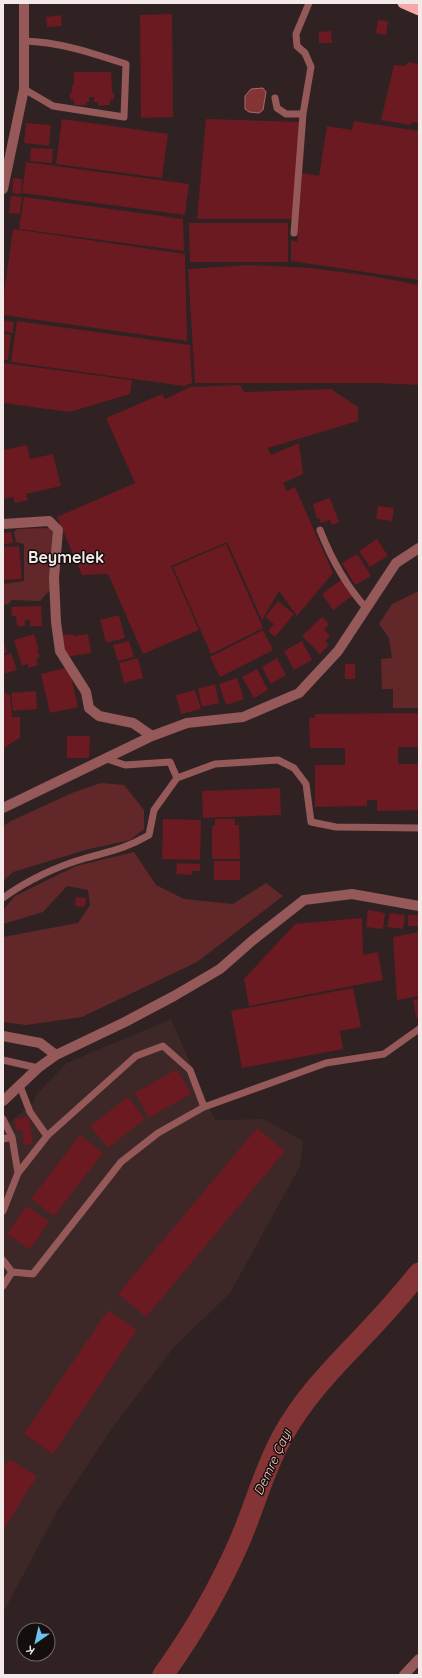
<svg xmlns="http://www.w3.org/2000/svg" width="422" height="1678" viewBox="0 0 422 1678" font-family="Quicksand,sans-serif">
<rect width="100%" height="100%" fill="#302222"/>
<path fill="#3d2827" d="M171 1019 215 1120 264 1119 303 1141 300 1166 230 1293 174 1347 110 1431 56 1513 3 1613V1128L34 1102 36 1095 67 1063Z"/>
<path fill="#622829" d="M50 528 54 537 50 590 40 601 12 600 8 604 3 605V584L24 581V544L16 542 14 532 17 529Z
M419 591V708H393V689H382L381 659 392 658 389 638 379 624 392 604Z
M101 783 124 785 144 810V829L130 840 89 849 13 872 3 881V826L11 821 72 793Z
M134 852 156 885 184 899 233 904 266 883 283 896 197 962 82 1017 26 1025 3 1022V937L78 923 90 905 88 890 67 886 43 912 3 924V910L15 896 76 866Z"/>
<path fill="#853436" stroke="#a66a6c" d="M263 88 266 92 263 110 259 113 249 112 245 109V96L251 89Z"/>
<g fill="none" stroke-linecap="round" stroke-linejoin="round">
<path stroke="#853436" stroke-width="21" d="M163 1675C194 1632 220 1587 241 1538 255 1505 264 1470 282 1437 301 1402 327 1374 355 1345 377 1322 399 1298 419 1273"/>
</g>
<path fill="#6a1a20" d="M172 14 173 117 141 118 140 15Z
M61 15 62 26 47 27 46 17Z
M378 20 388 21 386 35 376 33Z
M331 31 332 43H319V32Z
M408 62 419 64V123L412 122 411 125 381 120 394 65 405 66Z
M74 72H111L112 93H114V99L110 100V105L98 106V102H94V97H89V102H86V105H74V100L70 99V93H72V85H74Z
M62 119 168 134 162 178 56 164Z
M206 119 300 122 293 219H197Z
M354 121 419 131V280L291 261V240L297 242 302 173 319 176 327 126 352 130Z
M26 123 51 125 49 146 24 143Z
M31 148 53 149 52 163 30 161Z
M26 162 189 184 185 215 22 193Z
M13 178 22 179 21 194 12 193Z
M11 196 22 197 20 214 9 213Z
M24 197 183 219 184 251 19 229Z
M189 223H288V262H190Z
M13 229 185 254 187 341 3 315V300Z
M248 265 311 268 372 276 419 285V385L378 383H195L188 269Z
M3 320 14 322 13 333 3 331Z
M17 321 190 345 192 383 184 386 11 362Z
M3 333 11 335 8 360H3Z
M3 363 132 380 130 394 70 412 3 403Z
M240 385 244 392 331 389 358 407V421L268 448 271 455 299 443 303 474 283 483 287 491 295 487 333 573 297 616 279 591 262 620 227 542 171 566 199 630 143 654 108 574 82 575 57 517 135 483 106 418 162 394 165 399 190 387Z
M27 445 30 459 53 454 61 486 26 494 28 500 15 503 13 497 3 499V450Z
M330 498 339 522 332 525 330 520 321 523 319 518 317 519 313 504Z
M378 506 394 508 392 521 376 519Z
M11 532 13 543 3 544V533Z
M377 539 388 556 370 567 359 551Z
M226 544 263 628 211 654 173 567Z
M19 546 22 579 3 580V547Z
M357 554 371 576 355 585 342 563Z
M341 580 352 596 333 610 322 594Z
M278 601 294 614 275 637 268 631 274 624 265 617Z
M41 606 42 626H30V620H25V626H17L16 616H12L11 607Z
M119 615 125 638 106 643 100 620Z
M322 617 329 624 324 629 330 636 325 641 329 645 320 654 302 636Z
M263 630 273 650 220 677 210 657Z
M34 634 39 650H37L40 657 36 659 38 665 28 668V664L22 666 14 640Z
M73 634 74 636 88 634 91 653 65 657 62 635Z
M3 640 7 652 3 654Z
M129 641 134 657 118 661 113 645Z
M302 641 312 660 294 670 284 651Z
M11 653 17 670 3 674V656Z
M138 658 143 678 124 683 119 663Z
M277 658 286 675 271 684 262 667Z
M345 664H355V679H345Z
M69 667 78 707 50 713 41 674Z
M257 669 268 690 254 698 242 677Z
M237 678 244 699 226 705 219 684Z
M215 684 219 703 202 707 198 689Z
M195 690 201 709 181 714 176 695Z
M3 691 10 696 12 717H20V738L3 748Z
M36 691 37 709 13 711 11 693Z
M419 713V747H398V764H419V810L377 811V800H367V806L315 807V765H345V748H310L309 718H315V714Z
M67 736H90L89 758H67Z
M280 788 281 815 203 818 202 791Z
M163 819 201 820 200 860 162 859Z
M215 819H235V825H239L240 859H212V826L215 825Z
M214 861H240V880H214Z
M177 863 200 864V871H192V875L176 874Z
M76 897 86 898 85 907 75 906Z
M368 910 385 913 383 929 366 927Z
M390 913 405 915 403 929 387 927Z
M408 915H419V926H408Z
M362 918 363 955 378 952 383 980 249 1006 244 979 295 924Z
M419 932V996L397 1000 393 937Z
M353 988 361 1027 340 1031 343 1049 242 1068 231 1011Z
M419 999V1017L416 1018 413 1000Z
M177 1069 191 1094 149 1118 135 1093Z
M128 1097 145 1119 108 1148 90 1126Z
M29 1117 33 1144 24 1145 22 1129 16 1130 15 1119Z
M257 1128 285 1151 146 1317 118 1294Z
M80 1135 103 1153 54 1216 31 1199Z
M26 1206 49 1221 30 1250 7 1234Z
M108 1310 137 1330 53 1454 24 1434Z
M9 1459 37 1476 3 1531V1468Z"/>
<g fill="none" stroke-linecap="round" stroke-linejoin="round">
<path stroke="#945958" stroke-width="7" d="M24 41C60 42 92 53 126 64L124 117 53 106 24 89
M275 98 277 108 286 114H303
M294 233 303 114 311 67 305 53 297 46 296 34 309 3
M320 530C331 558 346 586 367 609
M107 759 125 765 170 762 177 778
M3 898C26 881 57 866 86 858 111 851 125 849 149 835L154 810 177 778 215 764 278 760 294 768 306 784 311 822 336 827 419 828
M3 1060 38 1068
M3 1119 12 1137 18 1173 3 1211
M47 1136 136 1056 163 1046 190 1070 204 1107
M3 1139 12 1137
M18 1173 47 1136 30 1112 20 1086
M3 1260 12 1272 3 1286
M12 1272 33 1274 121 1162 158 1133 204 1107 326 1063 384 1054 419 1029"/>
<path stroke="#945958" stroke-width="10" d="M3 189 24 89V3
M3 524 49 521 58 530 54 578 56 622 60 651 86 692 89 708 99 716 133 723 152 736
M3 808 152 736 187 723 243 717 299 693 338 651 396 563 419 548
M3 1036 40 1043 56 1055
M3 1101 38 1068 56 1055 125 1022 174 996 220 969 253 940 304 900 352 894 419 906"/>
<path stroke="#945958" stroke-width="10" d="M404 1675 419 1659"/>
<path stroke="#f5a8a6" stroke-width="11" d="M403 3 419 10"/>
</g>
<g text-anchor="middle" stroke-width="3" stroke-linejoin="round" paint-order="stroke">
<g font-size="13" font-style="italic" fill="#fbcac7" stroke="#140e0d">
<text transform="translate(272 1462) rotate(-65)" y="5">Demre Çayı</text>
</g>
<g font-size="16" font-weight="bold" fill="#f3e9e9" stroke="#140e0d">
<text x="66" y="563">Beymelek</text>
</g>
</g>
<rect width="422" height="1678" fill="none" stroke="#f3e9e9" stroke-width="8"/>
<g transform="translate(36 1642) rotate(214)"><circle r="19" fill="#140e0d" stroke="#6d6665"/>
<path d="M0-3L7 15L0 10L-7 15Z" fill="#68c4f0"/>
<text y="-6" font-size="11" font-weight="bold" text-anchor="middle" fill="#f3e9e9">K</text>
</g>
</svg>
